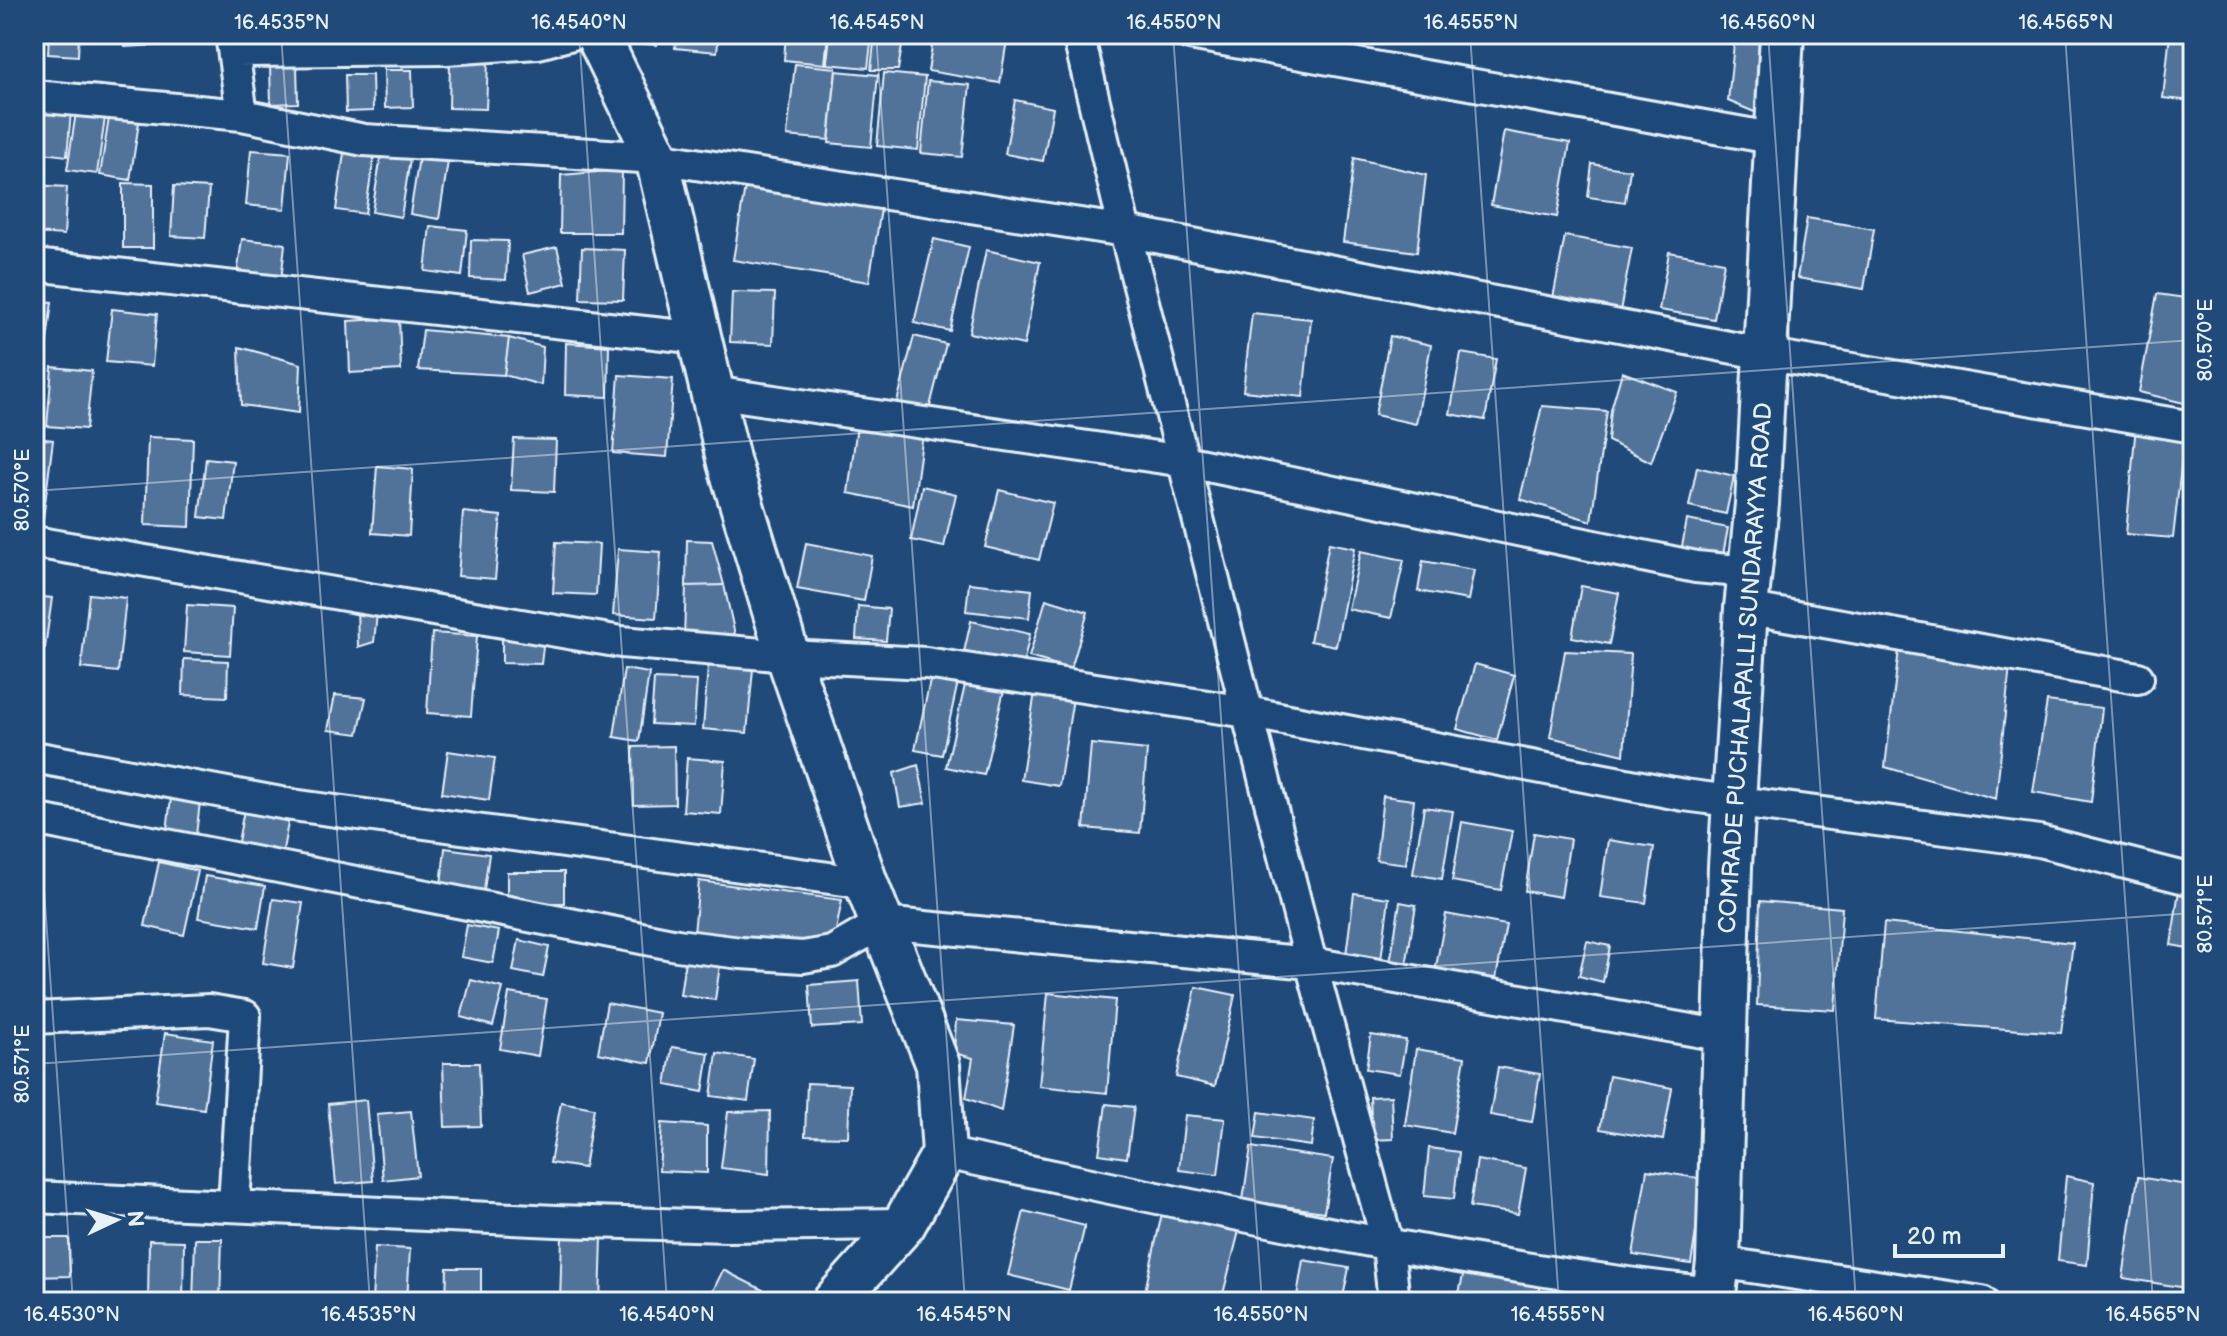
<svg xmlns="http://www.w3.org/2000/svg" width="2227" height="1336" viewBox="0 0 2227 1336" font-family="'Balsamiq Sans',sans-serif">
<rect width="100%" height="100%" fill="#1f4a7a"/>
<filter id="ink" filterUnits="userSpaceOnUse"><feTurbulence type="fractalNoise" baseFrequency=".0125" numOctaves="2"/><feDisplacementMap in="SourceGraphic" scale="16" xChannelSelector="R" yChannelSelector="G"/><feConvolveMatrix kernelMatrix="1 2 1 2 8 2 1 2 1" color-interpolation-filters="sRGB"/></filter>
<g filter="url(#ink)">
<path fill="#517399" stroke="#e8f1f8" stroke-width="2" d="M49 34H79L78 56 48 54Z
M124 34H158L159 45 125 47Z
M168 34H209L210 36 169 41Z
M616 34H658L657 45 615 41Z
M677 34H719L717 52 675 48Z
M786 34H828L825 64 784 60Z
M830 34H872L868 68 827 64Z
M875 34H904L898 70H871Z
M934 34H1008L1000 83 928 71Z
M1735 34H1768L1764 116 1728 101Z
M2170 34H2193V101L2163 98Z
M450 60 488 61 486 109 449 108Z
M795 64 836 68 829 140 787 136Z
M270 66H297L298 103 271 104Z
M384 70H412L413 107 385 108Z
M836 71 878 75 871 147 829 143Z
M884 73 925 77 918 150 877 146Z
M345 75H372L373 111 346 112Z
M928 81 970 85 962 157 921 153Z
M1015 100 1053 108 1043 161 1005 154Z
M77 106 106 111 97 174 67 170Z
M34 108 71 112 67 156 34 152Z
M110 111 140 116 130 180 100 175Z
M1504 131 1570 143 1557 217 1491 205Z
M345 146 375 151 365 214 336 210Z
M382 149 411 153 401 217 372 212Z
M251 150 290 153 285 209 246 205Z
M420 151 449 155 439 219 410 214Z
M1354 158 1426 175 1417 252 1343 242Z
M1592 164 1630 170 1625 202 1588 197Z
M622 170 621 233H560L561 175Z
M746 181 882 203 869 282 733 260Z
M123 183 153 184V248H123Z
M34 185 67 187 64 235 34 233Z
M174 186 209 188 205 238 171 236Z
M1807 218 1874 229 1864 289 1797 278Z
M430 226 467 230 462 276 425 271Z
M1565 236 1632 248 1620 311 1553 298Z
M242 239 285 244 281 281 237 275Z
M934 239 969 247 950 331 914 323Z
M471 240 508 241 506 280 470 278Z
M557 247 566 283 530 292 522 255Z
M582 248 625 250 623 300 580 299Z
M986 250 1040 262 1024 345 969 333Z
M1669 252 1724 262 1714 319 1659 310Z
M732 292 775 293 773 344 730 342Z
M2157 294 2193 299 2192 405 2139 392Z
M34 300 52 302 45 357 34 356Z
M112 309 157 314 152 366 106 362Z
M1252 313 1311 319 1303 397 1243 391Z
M399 318 401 370 350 373 348 321Z
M423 330 509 338 504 375 418 370Z
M914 336 946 344 929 410 897 402Z
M1390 336 1431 345 1416 424 1375 415Z
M509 338 543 347 541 385 504 375Z
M566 343 609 346 608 397 565 395Z
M239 347 301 364 299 413 241 405Z
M1461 353 1496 359 1485 420 1450 414Z
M34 367H45L41 424H34Z
M52 367 92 371 86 429 47 426Z
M1622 372 1677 392 1651 462 1608 441 1611 410Z
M619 375 673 379 667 457 613 453Z
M1542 406 1607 411 1591 521 1520 499Z
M858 418 924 427 913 506 848 493Z
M2136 425 2185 432 2173 538 2126 534Z
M148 437 193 439 190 527 145 525Z
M34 438 53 440 43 519 34 518Z
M514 439 556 440 554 492 511 490Z
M206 458 233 461 226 520 199 517Z
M377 466 413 469 409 536 372 533Z
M1697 467 1734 476 1726 514 1689 506Z
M922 486 956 494 944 547 911 540Z
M999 490 1053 503 1039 560 985 547Z
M463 512 501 516 495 579 458 576Z
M1687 520 1728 528 1722 560 1681 552Z
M687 540 712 541 724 585 686 586Z
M556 542 599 544 596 595 553 593Z
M806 543 872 556 864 601 797 589Z
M1329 543 1355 548 1336 646 1310 641Z
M618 549 661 552 656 618 613 615Z
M1361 551 1404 560 1391 618 1348 609Z
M1423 561 1474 570 1468 600 1418 591Z
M969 583 1032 590 1029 618 966 611Z
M724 585 735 635 684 636 686 586Z
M1581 586 1619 593 1609 644 1572 637Z
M89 594 126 598 118 672 81 668Z
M34 596 52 598 45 648 34 647Z
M1046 599 1088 612 1071 669 1029 657Z
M357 603 378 604 374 642 358 647Z
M187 605 233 608 230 655 184 652Z
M858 606 889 609 886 641 856 639Z
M971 621 1030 634 1023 665 964 652Z
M2193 624V661L2187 660Z
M502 632 544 638 541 664 502 663Z
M432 633 477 636 471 716 427 713Z
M1900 641 2010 666 1996 799 1885 767Z
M1565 651 1631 654 1624 755 1550 737Z
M184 659 228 661 227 697 183 695Z
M1475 664 1514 675 1497 740 1457 729Z
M708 666 753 669 747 733 703 729Z
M624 669 649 673 639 741 614 737Z
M931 676 958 682 942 755 915 750Z
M654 679 697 681 694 726 651 724Z
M966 681 1004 690 984 775 946 767Z
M1035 692 1073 698 1059 786 1021 780Z
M335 695 366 698 358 734 328 730Z
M2047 701 2102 708 2091 802 2033 792Z
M1091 744 1147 750 1140 833 1084 828Z
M674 746 675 804 634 805 633 747Z
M448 751 495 758 489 800 442 793Z
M687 758 725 761 721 814 683 811Z
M918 765 926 803 900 807 894 773Z
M1383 796 1414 800 1406 864 1376 860Z
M171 798 200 802 196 835 167 831Z
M1424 807 1453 811 1442 879 1413 874Z
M244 810 289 818 282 855 237 847Z
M1462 822 1512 831 1501 890 1452 881Z
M1534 833 1570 839 1561 897 1525 891Z
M1608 840 1654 847 1646 903 1600 897Z
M445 848 489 854 484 890 441 885Z
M159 862 198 871 184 935 145 926Z
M507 872H564V903H507Z
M205 876 265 886 258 928 198 918Z
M2181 876 2193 880V949L2171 945Z
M699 881 842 900 832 951 693 944Z
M1354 893 1389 898 1381 960 1346 955Z
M273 899 303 903 293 968 263 963Z
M1760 901 1842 908 1835 1010 1757 1005Z
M1400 902 1416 905 1406 966 1390 963Z
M1446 914 1506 925 1494 989 1434 977Z
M1884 923 2073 943 2061 1033 1876 1019Z
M467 925 499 931 493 963 461 957Z
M519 940 549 947 543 977 513 971Z
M1587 941 1610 946 1603 982 1579 976Z
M686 953 721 958 715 1000 680 995Z
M471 980 503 988 493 1026 461 1017Z
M859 981 862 1025 812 1028 809 985Z
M1196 987 1235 995 1215 1086 1176 1077Z
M509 993 547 999 538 1056 500 1049Z
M1048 993 1115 1000 1107 1093 1039 1086Z
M607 1003 659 1013 650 1063 598 1053Z
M956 1020 1014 1025 1001 1111 966 1098 973 1058 954 1053Z
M165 1033 213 1040 204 1109 155 1102Z
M1371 1035 1406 1040 1400 1074 1366 1069Z
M672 1047 709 1053 703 1092 666 1085Z
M1416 1049 1465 1057 1452 1133 1405 1125Z
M717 1053 754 1059 748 1101 711 1096Z
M34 1060 37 1108H34Z
M443 1063H479L481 1126 445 1127Z
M1498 1067 1540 1074 1532 1122 1490 1115Z
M1609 1076 1672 1088 1663 1140 1600 1129Z
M807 1083 850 1085 848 1137 805 1136Z
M1391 1096 1393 1139 1372 1140 1370 1097Z
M366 1100 373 1181 336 1184 328 1104Z
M561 1102 594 1108 584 1168 550 1163Z
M1106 1104 1134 1107 1127 1158 1099 1154Z
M411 1111 418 1176 383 1180 377 1114Z
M770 1111 769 1174 721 1168 728 1112Z
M1259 1112 1314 1120 1311 1146 1255 1138Z
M1185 1115 1225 1119 1218 1175 1179 1170Z
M662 1123 707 1126V1173L659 1171Z
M1251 1147 1333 1159 1324 1212 1243 1200Z
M1429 1148 1459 1152 1454 1199 1424 1196Z
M1477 1160 1526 1168 1518 1214 1470 1207Z
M1647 1170 1704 1179 1691 1264 1633 1255Z
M2066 1176 2094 1182 2087 1265 2058 1261Z
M2138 1177 2193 1186V1289L2123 1278Z
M1024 1211 1085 1226 1069 1290 1008 1275Z
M1162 1213 1240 1227 1221 1302 1143 1300Z
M562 1236 602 1238 600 1302H560Z
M34 1238H69L70 1276 34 1277Z
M195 1239H222L220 1302H193Z
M149 1240 184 1241 183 1302H148Z
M375 1247 410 1249 407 1302H372Z
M1303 1260 1349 1268 1342 1302H1296Z
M1465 1267 1542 1281 1537 1302H1457Z
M447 1268H481V1302H446Z
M723 1270 773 1295 770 1302 708 1301Z
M1010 1295 1050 1302H1009Z"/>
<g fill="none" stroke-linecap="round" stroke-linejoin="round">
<g stroke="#e8f1f8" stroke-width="36">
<path id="street" d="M231 34 242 115
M1078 34 1125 231 1311 963 1388 1245 1394 1302
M1190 34 1777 139
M234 51 446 49 538 43 572 34
M34 96 242 115 364 140 657 158 1125 231 1765 354 2193 427
M34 265 700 338
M712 392 1184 461 1696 567 1749 572
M34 542 621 642 788 656 926 663 1247 712 1684 795 2039 841 2193 880
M1746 608 2138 678
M34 757 292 805 866 883
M34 819 677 945 741 953 803 957 832 952 882 923 1311 963 1725 1036
M34 1018 209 1010 245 1016 234 1206
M944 1153C1199 1206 1454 1266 1714 1293
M34 1197 556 1221 727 1226 904 1224
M1718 1262 1982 1302"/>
</g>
<g stroke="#e8f1f8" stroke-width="48">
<path id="secondary" d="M597 34 657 158 729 463 788 656 866 883 938 1065 944 1153 904 1224 834 1302
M1713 1302 1718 1262 1730 866 1746 608 1757 504 1782 34"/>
</g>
<use href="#street" stroke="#1f4a7a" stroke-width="30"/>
<use href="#secondary" stroke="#1f4a7a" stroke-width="42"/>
</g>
</g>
<path fill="none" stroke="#e8f1f8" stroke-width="2" stroke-opacity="0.45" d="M281 34 370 1302M579 34 667 1302M876 34 965 1302M1173 34 1262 1302M1470 34 1559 1302M1768 34 1856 1302M2065 34 2153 1302M34 491 2193 340M34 747 73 1302M34 1064 2193 913"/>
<g text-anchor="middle" stroke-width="6" stroke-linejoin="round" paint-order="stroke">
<g font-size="24" fill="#e8f1f8" stroke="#1f4a7a">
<text transform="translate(1745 668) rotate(-86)" y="8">COMRADE PUCHALAPALLI SUNDARAYYA ROAD</text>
</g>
</g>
<rect width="2227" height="1336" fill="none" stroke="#1f4a7a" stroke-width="88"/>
<g transform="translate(116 1220) rotate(86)" stroke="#1f4a7a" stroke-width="6" paint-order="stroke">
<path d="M0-6L14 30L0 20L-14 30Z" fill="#e8f1f8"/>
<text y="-12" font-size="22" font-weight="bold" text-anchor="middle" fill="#e8f1f8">N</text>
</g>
<path d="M1895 1244v12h108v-12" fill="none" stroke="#e8f1f8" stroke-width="4"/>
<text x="1907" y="1244" font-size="24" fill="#e8f1f8" stroke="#1f4a7a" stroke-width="6" paint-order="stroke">20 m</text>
<rect x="44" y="44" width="2139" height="1248" fill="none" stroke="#e8f1f8" stroke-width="3"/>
<g font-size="20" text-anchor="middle" fill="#e8f1f8">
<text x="282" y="29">16.4535°N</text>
<text x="579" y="29">16.4540°N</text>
<text x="877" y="29">16.4545°N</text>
<text x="1174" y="29">16.4550°N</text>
<text x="1471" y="29">16.4555°N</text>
<text x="1768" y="29">16.4560°N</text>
<text x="2066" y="29">16.4565°N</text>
<text transform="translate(2205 340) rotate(-90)" y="7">80.570°E</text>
<text transform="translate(22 490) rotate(-90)" y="7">80.570°E</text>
<text transform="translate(2205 914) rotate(-90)" y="7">80.571°E</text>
<text transform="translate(22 1064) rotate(-90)" y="7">80.571°E</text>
<text x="72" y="1321">16.4530°N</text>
<text x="369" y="1321">16.4535°N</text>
<text x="667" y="1321">16.4540°N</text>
<text x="964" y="1321">16.4545°N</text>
<text x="1261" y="1321">16.4550°N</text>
<text x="1558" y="1321">16.4555°N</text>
<text x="1856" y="1321">16.4560°N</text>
<text x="2153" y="1321">16.4565°N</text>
</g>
</svg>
